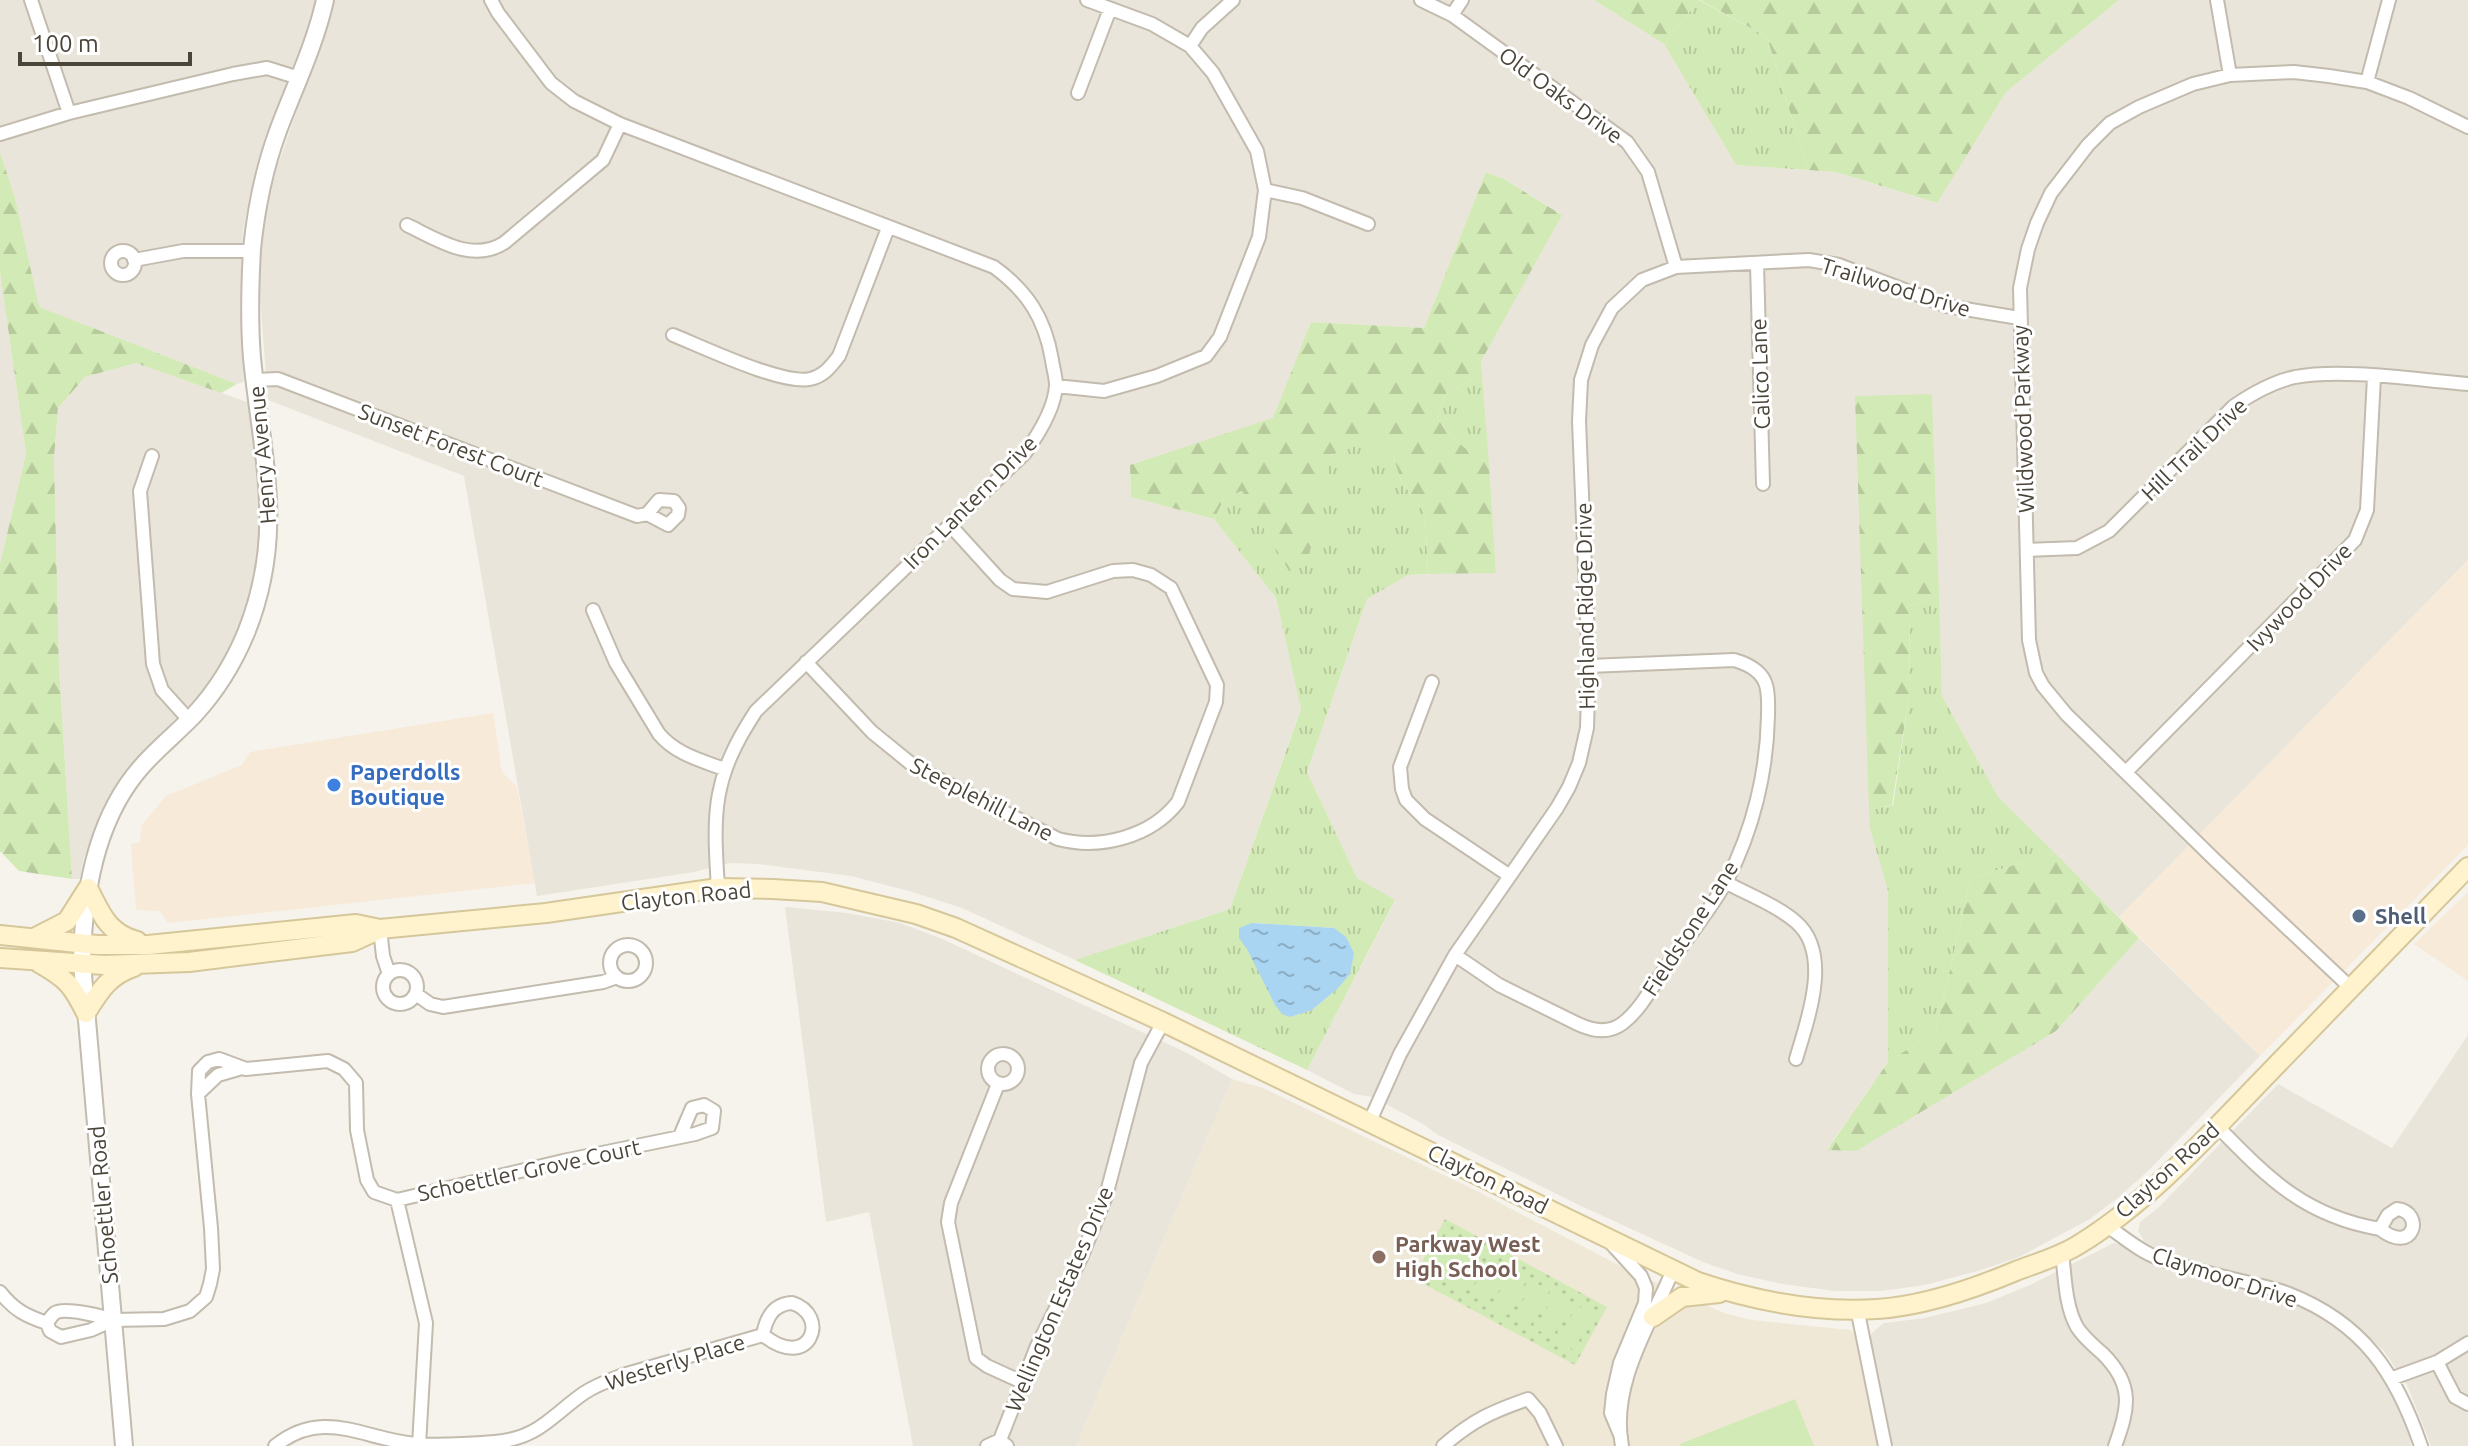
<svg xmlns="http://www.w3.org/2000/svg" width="2468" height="1446" viewBox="0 0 2468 1446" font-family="Ubuntu,sans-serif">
<defs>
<pattern id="grass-tufts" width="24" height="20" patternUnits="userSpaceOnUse" patternTransform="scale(2)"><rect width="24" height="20" fill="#d2eab5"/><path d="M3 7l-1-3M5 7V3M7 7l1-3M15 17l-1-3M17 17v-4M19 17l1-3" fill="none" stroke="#b6ca9c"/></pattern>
<pattern id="forest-firs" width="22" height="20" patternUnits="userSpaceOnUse" patternTransform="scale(2)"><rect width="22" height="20" fill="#d2eab5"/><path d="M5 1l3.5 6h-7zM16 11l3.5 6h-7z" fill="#b6ca9c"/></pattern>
<pattern id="park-dots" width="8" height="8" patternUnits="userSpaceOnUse" patternTransform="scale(2)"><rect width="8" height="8" fill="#d2eab5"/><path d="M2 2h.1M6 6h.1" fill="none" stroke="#b6ca9c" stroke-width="1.8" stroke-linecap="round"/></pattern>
<pattern id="water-ripples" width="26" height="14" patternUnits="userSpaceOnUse" patternTransform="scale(2)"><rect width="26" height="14" fill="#a9d4f2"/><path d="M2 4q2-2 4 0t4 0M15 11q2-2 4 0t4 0" fill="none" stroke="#8caec5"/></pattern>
</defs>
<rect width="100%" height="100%" fill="#f6f3ec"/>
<path fill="#eae5da" d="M0 0H319L249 198 243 231 241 270 244 382 237 384 38 307 15 198 0 152Z
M335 0H1594L1664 44 1736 165 1836 172 1936 203 2006 92 2119 0H2468V560L2119 917 1998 798 1942 696 1932 394 1870 829 1888 891V1062L1827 1149 2056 1031 2139 938 2260 1056 2150 1169 2119 1197 2090 1219 2019 1257 1981 1270 1925 1285 1881 1291H1835L1782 1284 1737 1274 1703 1262 1579 1205 1438 1135 1423 1124 1373 1097 1354 1094 1307 1070 1395 901 1357 878 1307 772 1367 599 1408 575 1496 572 1481 361 1561 214 1504 179 1486 172 1424 328 1311 322 1273 419 1130 465 1131 497 1214 519 1276 598 1301 708 1230 909 1075 960 962 908 909 891 851 876 759 864 730 863 694 872 537 896 464 476 268 400 258 270 264 213 278 165Z
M0 272 26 454 0 564Z
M136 363 250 403 265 527 251 603 215 677 201 697 114 798 84 857 80 879H72L59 667 54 459 58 408 85 377Z
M785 907 847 913 900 923 940 938 1187 1053 1232 1079 1076 1446H913L869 1212 826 1222Z
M2468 1035V1446H2431L2407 1385 2384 1351 2344 1316 2311 1297 2290 1289 2177 1260 2144 1241 2138 1231 2140 1222 2158 1208 2278 1084 2392 1148Z
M2114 1243 2124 1245 2139 1255 2175 1271 2287 1299 2336 1326 2358 1343 2390 1385 2407 1424 2411 1446H1890L1869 1342 1872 1333 1884 1323 1925 1318 1986 1303 2030 1285Z"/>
<path fill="#f7ead8" d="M2468 560V845L2260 1056 2119 917Z
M493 713 502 772 517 787 535 883 168 923 160 911 136 910 131 844 140 842 142 825 166 796 242 765 250 752Z
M2468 892V981L2414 944Z"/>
<path fill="#efe8d6" d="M1232 1079 1263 1088 1477 1191 1628 1270 1724 1313 1752 1320 1850 1330 1857 1335 1880 1446H1076Z"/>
<path fill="url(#grass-tufts)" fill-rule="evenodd" d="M1699 0 1767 37 1808 170 1736 165 1664 44Z
M1481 361 1489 465 1454 440 1437 418 1446 394 1470 381Z
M1387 434 1401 481 1425 513 1428 574 1408 575 1367 599 1307 772 1357 878 1395 900 1307 1070 1075 960 1230 909 1301 709 1276 598 1214 519 1225 497 1242 491 1289 570 1331 455ZM1253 923 1334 928 1337 989 1312 1010 1290 1017 1275 1005 1239 928Z
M1939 595 1942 696 1998 797 2055 853 1971 878 1936 1031 1888 1062V891L1870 829 1869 810 1893 805 1909 697 1910 606Z"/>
<path fill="url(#forest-firs)" d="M1594 0H1699L1664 44Z
M1700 0H2119L2006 92 1937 203 1836 172 1808 170 1767 37Z
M0 152 15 198 39 307 237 384 221 393 136 363 85 377 58 408 54 459 59 667 72 879 19 871 0 851V564L26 454 0 272Z
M1486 172 1504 179 1562 215 1470 381 1446 394 1437 418 1454 440 1489 465 1496 573 1428 574 1425 513 1401 481 1387 435 1331 455 1307 565 1289 571 1242 491 1225 497 1214 519 1131 497 1130 465 1273 418 1311 322 1424 328Z
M1932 394 1939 595 1910 606 1909 697 1892 805 1869 810 1855 396Z
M2055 853 2139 938 2056 1031 1856 1151 1827 1150 1888 1062 1936 1031 1971 878Z"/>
<path fill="url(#park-dots)" d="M1445 1219 1607 1307 1575 1365 1413 1278Z"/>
<path fill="#d2eab5" d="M1446 1235 1462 1244 1443 1280 1427 1271Z
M1468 1247 1484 1255 1465 1291 1448 1282Z
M1489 1258 1506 1267 1486 1303 1470 1294Z
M1511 1270 1527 1279 1508 1315 1492 1306Z
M1533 1282 1550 1290 1530 1326 1514 1317Z
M1555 1293 1571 1302 1552 1338 1536 1329Z
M1577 1305 1593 1314 1574 1350 1558 1341Z
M1795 1399 1814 1446H1681L1680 1444Z"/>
<path fill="url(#water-ripples)" d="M1252 923 1334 928 1346 937 1354 953 1350 974 1337 989 1312 1010 1290 1017 1282 1014 1275 1005 1247 949 1239 938V928Z"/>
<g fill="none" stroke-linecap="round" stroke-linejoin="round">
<g stroke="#c2bbae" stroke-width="16">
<path id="minor" d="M31 0 69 113
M491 0 498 13 551 83 574 101 620 124 994 267C1027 291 1045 318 1052 360 1053 368 1056 377 1056 385 1055 407 1038 435 1025 453L756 711C712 778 713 811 718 888
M1421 0 1452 15 1627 142 1648 172 1676 267
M2217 0 2230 75
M1452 15 1462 0
M1190 46 1202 28 1233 0
M2367 82 2389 0
M1078 93 1110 9
M0 134 69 113 233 74 267 68 299 78
M1265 190 1302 198 1368 224
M407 225C438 240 472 263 504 243L603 160 620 124
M111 263a12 12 0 1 1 24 0a12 12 0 1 1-24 0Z
M134 260 183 251H252
M1757 264 1763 484
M673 335C703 347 782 385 810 379 824 376 830 367 839 356L888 228
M255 380 278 379 637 516 647 514 668 525 678 515 679 508 674 501 659 500 647 514
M1056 386 1104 391 1157 376 1206 356 1220 337 1259 237 1265 190 1257 151 1213 73 1190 46 1152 24 1087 0
M152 456 140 491 153 664 162 690 189 720
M2028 550 2077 548 2109 531 2234 406C2253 393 2272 382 2295 377 2344 368 2417 380 2468 384
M593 610 616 663 659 734C676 754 700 760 724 769
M806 662 872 732 915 767 1058 839C1100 850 1151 837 1178 802L1216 702 1217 685 1171 588 1151 575 1133 570 1113 571 1047 592 1013 589 1000 580 950 525
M1432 682 1400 767 1402 789 1406 800 1425 819 1510 876
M2126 772 2355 540 2367 510 2374 377
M1725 882C1749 895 1776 905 1796 922 1833 954 1807 1021 1796 1059
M380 929 383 956 389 974
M610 963a18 18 0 1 1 36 0a18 18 0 1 1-36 0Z
M1455 955 1499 985 1578 1024C1593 1031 1609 1034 1623 1023 1640 1010 1652 987 1664 970 1685 941 1710 911 1727 880 1753 830 1767 772 1768 716 1768 706 1769 695 1766 685 1762 671 1748 664 1734 660L1589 666
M383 987a17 17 0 1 1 34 0a17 17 0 1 1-34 0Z
M2351 988 2215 860 2066 714 2043 686 2036 673 2029 640 2020 288 2028 249 2037 223 2051 193 2088 145 2110 123 2139 107 2193 84 2230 75 2294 72 2329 76 2367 82 2409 98 2468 127
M416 994 430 1004 443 1007 603 982 617 977
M988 1069a15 15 0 1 1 30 0a15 15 0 1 1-30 0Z
M998 1084 951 1203 948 1222 976 1358 987 1366 1022 1382
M198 1094 218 1075 242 1068
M1370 1121 1400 1054 1455 955 1557 808 1569 787 1579 763 1587 728 1589 666 1579 421 1581 380 1592 345 1612 308 1642 280 1676 267 1809 260 1839 265 1947 306 2019 318
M2217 1126C2268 1178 2304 1216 2380 1229
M397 1200 426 1323 419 1445
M2397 1209C2425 1212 2414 1256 2380 1229L2388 1215Z
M2106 1225C2122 1236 2139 1251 2158 1258 2188 1269 2221 1276 2253 1284 2265 1287 2277 1289 2289 1294 2363 1323 2396 1373 2421 1446
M1610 1242 1641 1276 1646 1288 1645 1303 1620 1363 1613 1394 1611 1413 1621 1437
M2062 1253C2065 1276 2065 1306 2077 1327 2083 1337 2094 1346 2103 1354 2134 1385 2129 1408 2115 1446
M0 1292C14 1310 26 1316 47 1323L50 1331 61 1337 91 1330 113 1320
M792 1303C831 1315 810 1373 763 1335 766 1318 773 1304 792 1303Z
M1857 1308 1885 1446
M113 1320 164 1319 190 1311 206 1297 210 1284 213 1269 211 1228 198 1094 199 1071 208 1062 219 1059 246 1069 328 1061 344 1069 356 1083 357 1130 367 1180 374 1192 397 1200 563 1161 695 1134 712 1128 714 1111 704 1105 692 1108 680 1136
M47 1323C49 1320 52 1315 55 1313 65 1307 101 1316 113 1320
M2437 1362 2455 1397 2468 1404
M2393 1378 2437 1362 2468 1343
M1000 1440 1037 1346 1081 1258 1106 1196 1141 1063 1163 1022
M275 1446C323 1407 363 1439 415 1444 440 1446 469 1444 495 1442 539 1438 551 1416 584 1393 596 1385 610 1380 623 1375L763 1335
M987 1446 1000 1440 1007 1446
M1443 1446C1473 1420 1491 1412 1528 1399L1540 1413 1556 1446
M1622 1446C1610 1384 1650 1325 1673 1270"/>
</g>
<g stroke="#c2bbae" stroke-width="20">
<path id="tertiary" d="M124 1446 82 963C83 894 95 818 143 765 159 747 178 732 195 714 216 691 234 662 246 633 286 534 262 458 252 358 249 322 250 285 252 249 256 209 264 169 278 131 294 88 315 45 325 0"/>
</g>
<g stroke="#d6c79b" stroke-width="22">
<path id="secondary" d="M0 935 97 945H148L356 924 380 929 546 913 718 888 773 889 822 892 916 914 956 928 1163 1022 1698 1282C1755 1301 1817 1313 1877 1309 1924 1306 1973 1289 2016 1271 2036 1263 2059 1257 2078 1245 2148 1202 2205 1139 2262 1080 2331 1009 2399 938 2468 867
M34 938 67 921 88 888C101 913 107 933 137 941
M0 958 104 965 189 962 352 942 380 929
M39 963C67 979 72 985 86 1013
M86 1013C99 992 109 975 134 967
M1653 1317 1682 1297 1719 1293"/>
</g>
<use href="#minor" stroke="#fff" stroke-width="12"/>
<use href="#tertiary" stroke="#fff" stroke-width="16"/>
<use href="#secondary" stroke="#fff3cd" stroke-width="18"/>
</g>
<circle fill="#3f7fe0" stroke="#fff" stroke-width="3" cx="334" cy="785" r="8"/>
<circle fill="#5c6f8a" stroke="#fff" stroke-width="3" cx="2359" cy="916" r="8"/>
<circle fill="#8d6e63" stroke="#fff" stroke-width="3" cx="1379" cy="1257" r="8"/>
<g text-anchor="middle" stroke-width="6" stroke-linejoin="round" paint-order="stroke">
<g font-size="22" fill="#4b4439" stroke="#fff">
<text transform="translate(1561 95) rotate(36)" y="8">Old Oaks Drive</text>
<text transform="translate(1896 287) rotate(17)" y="8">Trailwood Drive</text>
<text transform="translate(1760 374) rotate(-92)" y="8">Calico Lane</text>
<text transform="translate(2023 419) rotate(-92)" y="8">Wildwood Parkway</text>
<text transform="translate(451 445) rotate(21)" y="8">Sunset Forest Court</text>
<text transform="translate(2194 449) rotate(-44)" y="8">Hill Trail Drive</text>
<text transform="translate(262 455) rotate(-95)" y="8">Henry Avenue</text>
<text transform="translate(970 502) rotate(-45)" y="8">Iron Lantern Drive</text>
<text transform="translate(2299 597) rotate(-46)" y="8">Ivywood Drive</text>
<text transform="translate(1585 606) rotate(-91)" y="8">Highland Ridge Drive</text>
<text transform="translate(982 799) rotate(27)" y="8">Steeplehill Lane</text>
<text transform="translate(686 896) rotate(-6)" y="8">Clayton Road</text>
<text transform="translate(1690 928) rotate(-57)" y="8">Fieldstone Lane</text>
<text transform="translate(529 1170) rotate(-12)" y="8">Schoettler Grove Court</text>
<text transform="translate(2167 1170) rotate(-42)" y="8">Clayton Road</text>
<text transform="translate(1488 1179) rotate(26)" y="8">Clayton Road</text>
<text transform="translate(103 1205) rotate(-95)" y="8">Schoettler Road</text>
<text transform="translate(2225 1277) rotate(18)" y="8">Claymoor Drive</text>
<text transform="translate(1059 1299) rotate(-67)" y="8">Wellington Estates Drive</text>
<text transform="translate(675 1362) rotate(-17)" y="8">Westerly Place</text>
</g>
<g font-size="22" font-weight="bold" fill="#366cbe" stroke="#fff" text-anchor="start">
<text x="350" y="780">Paperdolls<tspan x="350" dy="25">Boutique</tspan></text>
</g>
<g font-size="22" font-weight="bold" fill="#4e5e75" stroke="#fff" text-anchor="start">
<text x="2375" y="924">Shell</text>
</g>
<g font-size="22" font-weight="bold" fill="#785e54" stroke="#fff" text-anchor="start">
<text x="1395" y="1252">Parkway West<tspan x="1395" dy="25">High School</tspan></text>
</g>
</g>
<path d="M20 52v12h170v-12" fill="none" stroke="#4b4439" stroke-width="4"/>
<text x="32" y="52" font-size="24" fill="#4b4439" stroke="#ffffff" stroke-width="6" paint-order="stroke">100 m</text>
</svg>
